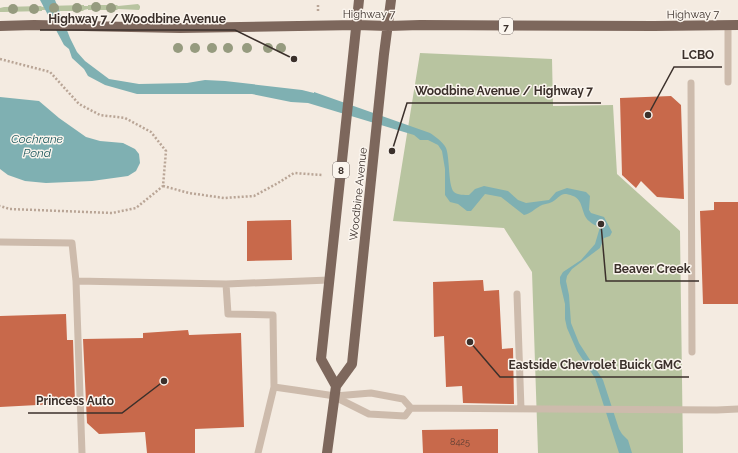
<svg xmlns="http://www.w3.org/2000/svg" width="738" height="453" viewBox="0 0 738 453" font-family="Raleway,sans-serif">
<rect width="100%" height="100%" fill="#f4ebe1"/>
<path fill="#b8c4a0" d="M138 4 140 6V8L139 10 118 9 117 10H88V9L84 10 83 11H46V10H42V11L4 12H0V8L4 7 41 6 42 7 46 6 84 5V6H88V5H117L118 6Z
M420 53 552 59 553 106 613 105 617 174 680 231 683 453H538L532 272 504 228 393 221Z"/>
<path fill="#7fb0b2" d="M40 0H55L70 38 77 52 85 61 109 79 139 84 187 83 205 80 225 81 302 90 314 93V92L430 133C436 137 443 142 446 148 450 158 448 186 454 192 457 195 465 195 469 195L475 189 484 186 508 191 518 200 526 203 549 200 556 192 567 188 586 192 590 196 589 210 591 213 604 217 612 232 610 236 604 238 600 248 572 269 567 276 566 281 569 295 571 323 579 343 603 380 619 429 622 434 628 440 632 453H619L595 378 577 351 567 328 565 319V304L560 283V277L563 272 581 260 595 244 600 227C596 226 592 224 589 221 581 215 584 200 573 196 560 191 562 196 552 202 548 204 543 204 540 206 533 210 532 213 524 215L501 197 485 194 471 211H467L458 204 450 202 445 195V169L442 151 438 145 428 140H420L414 135 308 103 291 102 252 94H137L105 85 88 76 84 69 72 58 69 49 64 45Z
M0 97 39 101 59 118 86 137 100 141 123 143 135 149 139 154 140 163 136 171 128 176 92 181 46 183 25 181 8 175 0 169Z"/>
<path fill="#c8694b" d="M671 96 681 105 684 199 657 197 641 181 636 188 622 175 620 98Z
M714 202H738V304H703L700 211 714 210Z
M291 220 292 260 247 261V221Z
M483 280 484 291 499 290 502 349 513 348 514 404 463 403 462 386 446 387 444 336 434 337 433 282Z
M66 314 67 340H73L75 403 0 407V316Z
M188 330 189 335 241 333 244 427 195 429V453H147L145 432 99 434 87 423 83 339 143 338V333Z
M498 429V453H423L422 430Z"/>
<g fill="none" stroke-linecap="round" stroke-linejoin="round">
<path stroke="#b9a596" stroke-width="2.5" stroke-dasharray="2 2" stroke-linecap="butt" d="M318 11V3
M0 59 50 72 79 104 100 115 125 118 151 132 166 151 163 186 136 208 112 213 10 209 0 206
M163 186 189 193 224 198 254 196 278 183 294 173 322 175"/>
<path stroke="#cdbbac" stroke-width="7" d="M728 25V82
M691 83 692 352
M0 242 72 243 76 281
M226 284 228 314 273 315 274 387
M517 294 521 409
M335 397 369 414 405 416 411 408
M411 408 717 410 738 409
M82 453 76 281 226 284 329 280
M258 453 274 387 295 390 335 396 371 393 403 399 411 408"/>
<path stroke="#7d675c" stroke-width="10" d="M0 26 34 25 180 28 357 25 388 26 420 25 654 26 738 25
M336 386 321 359 359 0
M327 453 336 386 352 364 384 54 391 0"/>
</g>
<g fill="#969b7f">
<circle cx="96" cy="7" r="5"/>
<circle cx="54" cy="8" r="5"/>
<circle cx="77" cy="8" r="5"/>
<circle cx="111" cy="8" r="5"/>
<circle cx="13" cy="9" r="5"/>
<circle cx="34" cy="9" r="5"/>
<circle cx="178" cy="48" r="5"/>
<circle cx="195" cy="48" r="5"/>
<circle cx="212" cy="48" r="5"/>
<circle cx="228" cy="48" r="5"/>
<circle cx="247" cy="48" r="5"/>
<circle cx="268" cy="48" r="5"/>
<circle cx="281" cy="48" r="5"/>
</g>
<g text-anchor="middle" stroke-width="3" stroke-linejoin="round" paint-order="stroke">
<g font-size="9" fill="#5e3e33">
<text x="460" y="445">8425</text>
</g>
<g fill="#fbf5ee" stroke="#756b66" stroke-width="1">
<rect x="499" y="18" width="14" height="16" rx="3"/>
<rect x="333" y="162" width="16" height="16" rx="3"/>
</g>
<g font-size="10" font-weight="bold" fill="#3b302b">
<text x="506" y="30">7</text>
<text x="341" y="174">8</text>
</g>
<g font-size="11" fill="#3b302b" stroke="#fbf5ee">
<text x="369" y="18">Highway 7</text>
<text transform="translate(693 14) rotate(-1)" y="4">Highway 7</text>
<text transform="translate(358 194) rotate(-84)" y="4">Woodbine Avenue</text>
</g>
<g font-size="12" font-style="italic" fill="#1f5a5e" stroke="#fbf5ee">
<text x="37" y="143">Cochrane<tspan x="37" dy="14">Pond</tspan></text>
</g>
</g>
<path fill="none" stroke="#3b302b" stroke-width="1.5" d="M294 59L235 30H40M648 115L674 67H722M392 151L407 103H601M601 224L606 281H699M470 342L500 377H689M164 381L122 413H28"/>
<g fill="#3b302b" stroke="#fbf5ee" stroke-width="1.5">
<circle cx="294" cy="59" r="4"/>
<circle cx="648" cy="115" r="4"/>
<circle cx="392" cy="151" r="4"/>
<circle cx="601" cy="224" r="4"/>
<circle cx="470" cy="342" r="4"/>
<circle cx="164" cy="381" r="4"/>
</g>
<g font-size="12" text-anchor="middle" font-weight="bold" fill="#3b302b" stroke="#fbf5ee" stroke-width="3" stroke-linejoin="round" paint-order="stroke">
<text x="137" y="23">Highway 7 / Woodbine Avenue</text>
<text x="698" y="59">LCBO</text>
<text x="504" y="95">Woodbine Avenue / Highway 7</text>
<text x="652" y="273">Beaver Creek</text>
<text x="595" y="369">Eastside Chevrolet Buick GMC</text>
<text x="75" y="405">Princess Auto</text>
</g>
</svg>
